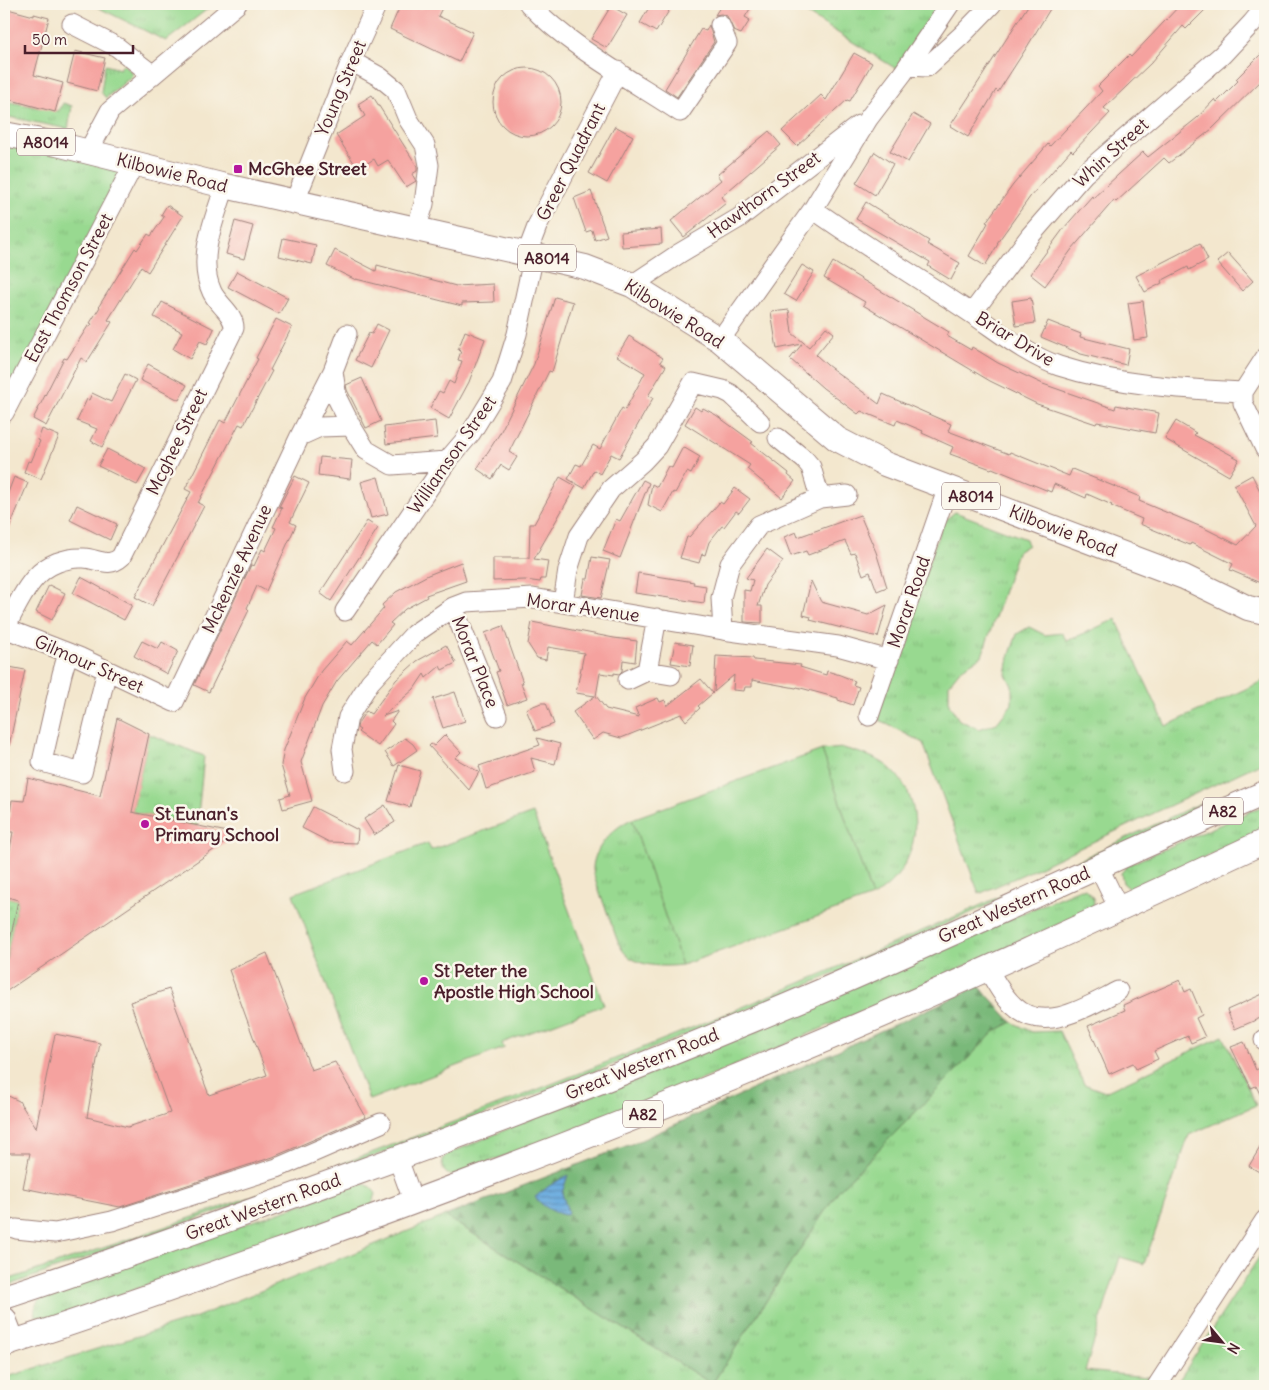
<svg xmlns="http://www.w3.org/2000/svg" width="1269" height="1390" viewBox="0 0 1269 1390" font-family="Delius,sans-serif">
<defs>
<pattern id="grass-tufts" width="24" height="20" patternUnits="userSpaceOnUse" patternTransform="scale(1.25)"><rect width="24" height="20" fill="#98d990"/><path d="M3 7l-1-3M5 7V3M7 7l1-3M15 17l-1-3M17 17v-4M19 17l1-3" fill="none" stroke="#84ba7c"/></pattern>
<pattern id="forest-firs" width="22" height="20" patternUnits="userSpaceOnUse" patternTransform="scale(1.25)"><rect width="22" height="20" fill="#7ab97a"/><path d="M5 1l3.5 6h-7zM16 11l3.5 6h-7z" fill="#669664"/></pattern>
<pattern id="water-rules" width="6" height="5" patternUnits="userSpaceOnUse" patternTransform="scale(1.25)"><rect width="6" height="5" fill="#6bacdf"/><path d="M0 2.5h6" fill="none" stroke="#5a8bb5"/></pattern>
</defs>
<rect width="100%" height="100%" fill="#fbf7ec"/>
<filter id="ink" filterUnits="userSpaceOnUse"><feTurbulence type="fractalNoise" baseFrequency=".02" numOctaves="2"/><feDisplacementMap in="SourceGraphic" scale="10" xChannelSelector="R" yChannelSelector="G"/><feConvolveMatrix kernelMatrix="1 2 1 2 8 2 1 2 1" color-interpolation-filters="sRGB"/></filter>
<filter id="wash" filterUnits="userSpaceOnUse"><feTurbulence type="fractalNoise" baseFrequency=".0096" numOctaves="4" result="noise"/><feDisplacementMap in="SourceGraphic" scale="20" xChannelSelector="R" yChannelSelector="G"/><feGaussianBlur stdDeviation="1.12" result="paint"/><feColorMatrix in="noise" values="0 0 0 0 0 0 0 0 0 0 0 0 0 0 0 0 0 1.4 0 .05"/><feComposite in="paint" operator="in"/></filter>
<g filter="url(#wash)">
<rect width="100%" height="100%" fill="#f3e7ce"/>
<path fill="url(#grass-tufts)" stroke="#717c5e" d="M91 4H214L166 41Z
M791 4H950L903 73Z
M123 64 131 71 132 76 106 98 101 92 105 65 120 69Z
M4 101 59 111 63 103 72 106 68 129 4 116Z
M4 132 134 164 4 413Z
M955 512 1026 539 1028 545 1017 552 982 656 961 669 949 684V704L959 720 979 729 997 723 1012 704V686L1006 674 1009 657 1017 634 1029 627 1045 635 1062 633 1067 641 1116 619 1166 726 1265 680V761L1033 870 979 894 923 743 879 720 880 701 943 522Z
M149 734 204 756 197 826 132 812Z
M843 748C861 753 881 758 894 772 930 810 917 873 872 897L822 750Z
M1203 802 1175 821 841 971 627 1059 411 1143 4 1287V1281C329 1175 648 1051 961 914 1042 878 1122 840 1203 802Z
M1265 805V829L1143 886 1130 889 1123 883 1121 873 1128 865Z
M632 819 682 965C665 967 644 967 629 957 618 949 615 932 610 920 606 908 593 879 593 868 594 847 614 827 632 819Z
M1080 889H1085L1093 898 1094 904 1090 910 914 989 699 1081 452 1176C441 1172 440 1165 445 1156L455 1151Z
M4 896 18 900 4 972Z
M1012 1022 1032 1032 1059 1031 1084 1084 1105 1092 1223 1036 1256 1105 1189 1135 1144 1264 1120 1257 1085 1371 1179 1380 1265 1248V1386H4V1378L189 1320 445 1216 712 1384 838 1191 995 1030Z
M359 1184C366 1183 372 1187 376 1194L372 1205 367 1208 47 1320 36 1316C33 1305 38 1299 46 1294Z"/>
<path fill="url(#forest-firs)" stroke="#626c52" d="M979 986 1012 1022 995 1031 838 1191 712 1384 445 1216 639 1141Z"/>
<path fill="#98d990" stroke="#717c5e" d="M822 750 872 897 682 965 632 819Z
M533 813 604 1005 502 1043 504 1048 369 1100 293 894 428 843 431 850Z"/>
<path fill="url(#water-rules)" stroke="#5a6685" d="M568 1175 562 1193 568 1212 567 1215C557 1215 540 1205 535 1197L549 1186Z"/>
<g id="blocks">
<path fill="#f5a29f" d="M401 4H409L421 9 424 4H444L438 16 473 32 459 62 390 29Z
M651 4H673L656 32 640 23Z
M722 4H753L745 17 750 20 741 34 734 31 727 16 721 14 715 15Z
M1029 4H1053L1027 47 998 92 996 90 968 137 950 126Z
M1181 4H1211L1186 29 1183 26 1151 63 1104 108 1110 113 1073 152 1071 150 1030 197 997 243 998 244 985 266 969 256 988 223 986 222 1013 185 1048 144 1050 146 1102 91 1098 86 1129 55 1131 57Z
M611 6 627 15 607 48 591 39Z
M4 8 34 16V14L49 18 34 75 63 83 55 112 4 98Z
M709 25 714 42 677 97 665 89 701 29 706 31Z
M1265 50V77L1212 129 1169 163 1164 158 1116 202 1114 200 1072 249 1045 286 1030 274 1064 228 1092 196 1093 198 1143 152 1148 157 1197 118 1215 99 1217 102 1238 81 1236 79Z
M75 51 105 58 97 91 67 83Z
M854 53 872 63 850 101 847 100 797 146 782 131 821 95 826 100Z
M493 102a34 34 0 1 1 68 0a34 34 0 1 1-68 0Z
M372 95 417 166V171L412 174 416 181 406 187 388 160 378 166 374 159 358 169 336 135 365 116 358 104Z
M913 114 930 124 908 162 890 152Z
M615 126 633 136 607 183 589 173Z
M769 131 781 145 721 197 726 203 684 237 671 221 721 180 717 175Z
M875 152 893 164 875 195 856 183Z
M591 191 607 236 595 240 592 230 586 232 574 198Z
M866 202 929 241 927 244 960 263 951 280 928 266 930 262 856 219Z
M167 205 183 216 148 272 141 267 108 320 112 322 87 362 81 358 46 426 33 419 64 358 67 359 88 326 90 327 92 324 90 323 100 307 99 306 135 248 137 250 148 234 151 236 164 217 161 215Z
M235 221 253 226 244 259 226 254Z
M661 229 662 244 622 247 621 232Z
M283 238 316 245 312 264 279 256Z
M1200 243 1208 260 1189 270 1188 267 1161 281 1162 283 1145 292 1136 276Z
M335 250 376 271 377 265 456 286 493 284 494 302 462 303V306L356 279V280L327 266Z
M1228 253 1253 281 1242 291 1217 262Z
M833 262 949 332 947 336 971 350 972 347 998 363 1043 384 1115 409 1116 405 1159 413 1155 433 1097 422 1096 424 1037 404 990 381 863 305 865 302 824 278Z
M802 265 814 272 796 301 784 294Z
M237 271 288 298 279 314 228 287Z
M555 297 573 302 552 372 549 371 509 452 517 457 509 470 501 465 492 479 477 469 500 433 534 364Z
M1031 298 1035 323 1016 326 1012 301Z
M1143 301 1148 338 1134 340 1128 303Z
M162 302 214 329 207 344 200 341 190 359 173 349 182 332 154 317Z
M789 310 792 333 809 347 826 327 834 333 816 355 827 365 879 404 883 394 951 424 948 431 1009 454 1010 452 1069 476 1072 469 1140 497 1139 501 1204 528 1238 545 1256 526 1234 485 1252 475 1265 501V585L1230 570 1233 564 1191 543 1190 545 1140 524 1142 519 1111 506 1112 505 1087 494 1086 498 1054 484 1051 492 992 468 991 469 950 454 953 447 922 433 923 431 897 420 895 425 861 411 858 414 823 388 790 359 802 344 777 349 771 312Z
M276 319 292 327 270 370 272 371 243 426 239 424 198 503 204 506 152 606 135 597 191 492 185 489 220 420 225 423 258 359 256 358Z
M1048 321 1081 334 1080 337 1129 349 1126 365 1081 354 1041 337Z
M377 324 389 330 371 368 355 360 369 333 372 334Z
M465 331 485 339 469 382 449 419 430 408 439 391 443 393 449 381 454 384 462 361 458 360 461 351 458 350Z
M629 336 663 358 660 362 666 366 648 396 653 398 619 458 611 454 600 474 594 470 584 488 568 479 576 464 581 466 593 445 600 449 622 408 625 410 645 373 617 356Z
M148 364 187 385 179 400 140 380Z
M125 374 136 380 102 447 91 441 97 429 77 421 87 399 89 400 92 393 111 402Z
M362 378 381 421 366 428 347 390 346 385Z
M695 407 701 411 703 408 716 415 753 442 751 443 789 473 788 475 795 481 782 498 747 469 750 465 685 424Z
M435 421 437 438 386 444 384 427Z
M1176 421 1196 433 1194 435 1239 459 1229 476 1165 439Z
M42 429 59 436 41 479 24 472 28 461 31 462 40 441 38 440Z
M683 447 700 457 691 474 687 472 675 493 673 492 662 512 648 505 652 484 657 487 668 466 672 468Z
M107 449 146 469 137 485 98 466Z
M320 457 352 460 350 479 318 475Z
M295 476 309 483 290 522 296 525 266 591 257 586 247 608 249 610 209 692 194 685 251 565 254 566 262 549 265 551 276 528 273 527 282 508 279 507Z
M14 477 28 483 4 541V503Z
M378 477 388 514 371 518 361 482Z
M560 477 576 486 534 559 548 561 545 579H541L540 582 525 580 493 581V558H529L530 524H534Z
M643 480 649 483 620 558 603 551 616 519 620 521Z
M735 488 750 499 739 513 736 511 724 527 722 526 709 542 705 555 702 554 699 563 680 558 687 537H689L720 502 723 504Z
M77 505 117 524 110 540 70 520Z
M860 515 876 552 887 587 877 591 870 572 863 575 855 553 851 554 845 541 808 555 806 551 791 556 784 537 796 532 798 537Z
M367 521 378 528 331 601 320 593Z
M767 549 783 561 765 585 758 606H762V623L744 622V590L750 591 753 580 746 578Z
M592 557 610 560 601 598 582 595 585 579H588Z
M461 562 466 581 426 595 427 597 405 609 390 623 393 625 377 644 372 640 337 681 322 706 301 762 312 801 283 809 280 798 290 795 281 765 284 750 305 698 321 671 347 641 352 645 384 608 382 605 396 592 428 575Z
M638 573 694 582 693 584 706 586 704 603 635 593Z
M81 577 132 605 124 620 73 593Z
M811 581 821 602 868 615 887 605 878 637 810 620 811 617 803 615Z
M49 585 65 593 52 620 36 612Z
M532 622 614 638 637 641 635 662 623 660 622 671 619 674 614 673V675L600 673 596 696 606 709 639 717 635 708 658 698 660 702 665 700 667 706 701 679 713 693 698 706 700 708 686 721 681 714 621 738 603 733 593 740 573 712 595 696 576 693 584 653 548 647 546 660 537 658 528 644Z
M503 626 523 683H521L527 698 507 705 496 672 499 671 485 633Z
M142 641 158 649 162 642 178 651 167 674 134 656Z
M675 642 693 645 690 666 671 663Z
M446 645 456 663 442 670 440 666 426 678 424 674 414 689 383 716 398 711 391 721 394 724 378 746 358 732 360 730 357 728 358 723 366 711 371 714 396 680 417 661Z
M716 656 753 658 754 660 801 665 800 667 826 675 827 671 840 675 855 681 853 685 859 687 853 705 838 700V698L797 687 796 688 752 680V687H745L744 691 733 690 734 675 714 692Z
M4 666 25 670 9 746 4 745Z
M455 692 465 721 443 728 433 699Z
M541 703H546L554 724 535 731 526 709Z
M117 718 149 734 132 812 237 834 4 993V972L18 900 4 896V883L13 832H7L12 800 24 801 28 778 100 796Z
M445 735 461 752 455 758 479 772 469 790 429 746 431 744 434 746Z
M405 738 413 744 417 750 394 766 385 752Z
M537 738 560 744 555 764 531 758 535 772 486 789 479 766 540 745Z
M399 765 420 771 410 807 388 801Z
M385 805 395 822 374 835 364 819Z
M313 807 358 830 357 843 329 842 302 828Z
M267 953 311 1070 335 1062 366 1117 273 1157 120 1207 23 1188 30 1153H4V1094L19 1101 36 1128 55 1034 100 1043 87 1117 128 1127 170 1113 130 1002 169 989 209 1095 267 1075 229 970Z
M1180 980 1185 992 1191 989 1202 1015 1196 1018 1205 1037 1191 1043 1188 1036 1154 1051 1158 1059 1136 1069 1133 1063 1109 1074 1088 1026 1125 1010 1123 1005Z
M1265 993V1016L1235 1029 1227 1010Z
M1244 1042 1256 1070 1265 1065V1104L1256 1086 1251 1088 1231 1047Z
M1265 1139V1166L1261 1173 1249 1166Z"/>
</g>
</g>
<g filter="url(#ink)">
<use href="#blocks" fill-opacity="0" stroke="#9e837c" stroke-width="1"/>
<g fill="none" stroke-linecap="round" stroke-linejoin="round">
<g stroke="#9e837c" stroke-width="21">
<path id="minor" d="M529 4C570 47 630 79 680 112L727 43 720 25
M72 24 117 47 153 75
M351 61 380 77 396 90 408 119 425 145 429 165 424 204 416 229
M908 66 927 67 961 36 992 4
M88 152 110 111 237 4
M295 201 351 61 377 4
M813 209C863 245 917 277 968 311 997 330 1026 355 1059 366 1118 385 1181 389 1243 392V403L1265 449
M527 253 538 224 618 71
M632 285 680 253 739 218 859 125
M972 313 1030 236 1084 174 1222 55 1252 23 1265 7
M720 340 813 209 868 119 903 73 950 4
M333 371 337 398 351 426 366 450 392 465 447 461
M1243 392 1265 358
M4 413 134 164
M300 436 320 427 351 426
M778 438 805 460 811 467 820 498
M563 603 568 570 579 536 611 489 643 461 657 446 693 383 723 390 731 394 760 422
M453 607 497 716
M345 611 447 461 471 433 502 382 517 334 534 255
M4 628 79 657 174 702 300 436 333 371 347 334
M5 628C14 612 22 592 35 578 47 564 66 557 84 558 98 559 109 568 121 557L234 328C234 313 218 305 212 292 196 258 215 219 225 186
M723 630 721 598 730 564 759 525 820 498 847 495
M68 653 62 674 42 762 82 773 107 670
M647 671 657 618
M628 680 647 671 671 675
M869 716 948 487
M345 771 342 749 348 717 370 682 414 634 453 607 466 602 533 598 723 630 838 646 889 660
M1099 868 1119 909
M987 968C995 981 1002 996 1014 1006 1044 1035 1088 1006 1118 991
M1264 1040 1265 1039
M398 1159 414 1203
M16 1229 55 1233 112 1221 277 1168 381 1123
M1157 1386 1265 1220"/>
</g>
<g stroke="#9e837c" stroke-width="26">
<path id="major" d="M4 134 57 144 225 186 585 267 632 285 720 340 837 439 885 464 1184 577 1248 608 1265 612
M4 1297C119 1260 232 1218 345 1177 502 1121 657 1061 810 996 963 931 1112 858 1265 793
M4 1319 13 1342
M4 1345C104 1313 202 1278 301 1243 462 1185 621 1125 779 1059 943 991 1104 916 1265 841"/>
</g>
<use href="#minor" stroke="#fff" stroke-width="19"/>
<use href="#major" stroke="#fff" stroke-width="24"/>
</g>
</g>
<g fill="#b5179e" stroke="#fbf7ec" stroke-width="2">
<rect x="233" y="164" width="10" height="10" rx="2.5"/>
<circle cx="145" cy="824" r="5"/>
<circle cx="424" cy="981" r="5"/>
</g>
<g text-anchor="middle" stroke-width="5" stroke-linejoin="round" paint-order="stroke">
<g fill="#fbf7ec" stroke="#7f6065" stroke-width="1">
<rect x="17" y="128.5" width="58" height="27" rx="4"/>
<rect x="518" y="244.5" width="58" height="27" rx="4"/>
<rect x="942" y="482.5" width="58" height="27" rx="4"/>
<rect x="1203" y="797.5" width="40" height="27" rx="4"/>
<rect x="623" y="1100.5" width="40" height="27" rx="4"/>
</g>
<g font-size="16" font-weight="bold" fill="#4a1f2b">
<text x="46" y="148">A8014</text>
<text x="547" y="264">A8014</text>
<text x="971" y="502">A8014</text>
<text x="1223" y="817">A82</text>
<text x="643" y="1120">A82</text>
</g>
<g font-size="18" fill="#4a1f2b" stroke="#fbf7ec">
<text transform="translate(341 88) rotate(-67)" y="6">Young Street</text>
<text transform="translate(1111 153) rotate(-42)" y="6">Whin Street</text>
<text transform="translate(571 162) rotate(-63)" y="6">Greer Quadrant</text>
<text transform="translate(172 173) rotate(14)" y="6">Kilbowie Road</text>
<text transform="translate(764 195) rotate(-36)" y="6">Hawthorn Street</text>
<text transform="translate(69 288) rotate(-62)" y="6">East Thomson Street</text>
<text transform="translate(674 314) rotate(32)" y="6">Kilbowie Road</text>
<text transform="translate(1015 339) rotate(31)" y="6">Briar Drive</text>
<text transform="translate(177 442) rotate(-64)" y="6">Mcghee Street</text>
<text transform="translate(452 455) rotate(-55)" y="6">Williamson Street</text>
<text transform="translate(1063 531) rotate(21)" y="6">Kilbowie Road</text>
<text transform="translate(237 569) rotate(-65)" y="6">Mckenzie Avenue</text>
<text transform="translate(909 602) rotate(-71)" y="6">Morar Road</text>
<text transform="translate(583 608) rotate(8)" y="6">Morar Avenue</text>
<text transform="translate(475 662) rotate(68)" y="6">Morar Place</text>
<text transform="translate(89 664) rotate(24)" y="6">Gilmour Street</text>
<text transform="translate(1014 905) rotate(-24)" y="6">Great Western Road</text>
<text transform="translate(642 1064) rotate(-22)" y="6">Great Western Road</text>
<text transform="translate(263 1207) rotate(-20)" y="6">Great Western Road</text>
</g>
<g font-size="18" font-weight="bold" fill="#4a1f2b" stroke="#fbf7ec" text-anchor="start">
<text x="248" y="175">McGhee Street</text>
<text x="155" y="820">St Eunan's<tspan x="155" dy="21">Primary School</tspan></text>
<text x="434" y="977">St Peter the<tspan x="434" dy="21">Apostle High School</tspan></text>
</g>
</g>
<rect width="1269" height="1390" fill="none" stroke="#fbf7ec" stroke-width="20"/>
<g transform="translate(1222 1342) rotate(119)" stroke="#fbf7ec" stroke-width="4" paint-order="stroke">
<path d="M0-4L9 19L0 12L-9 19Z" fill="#4a1f2b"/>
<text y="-8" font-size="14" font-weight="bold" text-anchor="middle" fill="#4a1f2b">N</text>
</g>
<path d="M25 45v8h108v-8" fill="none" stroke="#4a1f2b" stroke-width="2.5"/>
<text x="32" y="45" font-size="15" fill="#4a1f2b" stroke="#fbf7ec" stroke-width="4" paint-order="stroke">50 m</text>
</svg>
